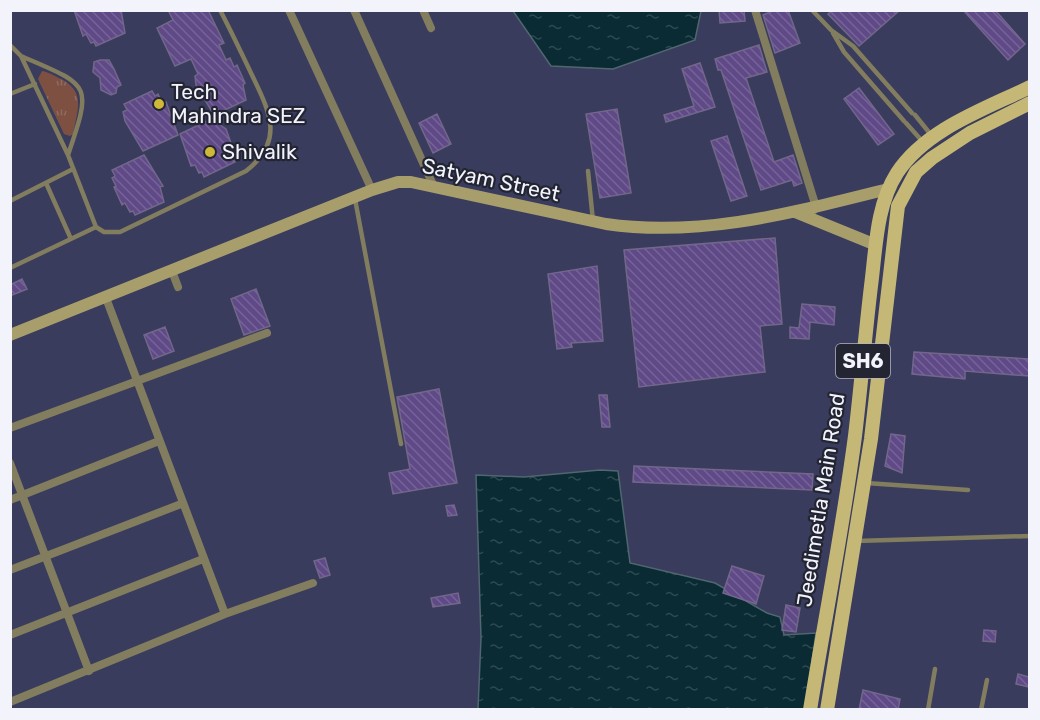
<svg xmlns="http://www.w3.org/2000/svg" width="1040" height="720" viewBox="0 0 1040 720" font-family="Rubik,sans-serif">
<defs>
<pattern id="grass-tufts" width="24" height="20" patternUnits="userSpaceOnUse" patternTransform="scale(1.5)"><rect width="24" height="20" fill="#7d5042"/><path d="M3 7l-1-3M5 7V3M7 7l1-3M15 17l-1-3M17 17v-4M19 17l1-3" fill="none" stroke="#906a5e"/></pattern>
<pattern id="water-ripples" width="26" height="14" patternUnits="userSpaceOnUse" patternTransform="scale(1.5)"><rect width="26" height="14" fill="#0a2b33"/><path d="M2 4q2-2 4 0t4 0M15 11q2-2 4 0t4 0" fill="none" stroke="#2e4a51"/></pattern>
<pattern id="building-back-hatch" width="6" height="6" patternUnits="userSpaceOnUse" patternTransform="scale(1.5)"><rect width="6" height="6" fill="#5f4987"/><path d="M-1 5l2 2M0 0l6 6M5-1l2 2" fill="none" stroke="#766499"/></pattern>
</defs>
<rect width="100%" height="100%" fill="#393c5c"/>
<path fill="url(#grass-tufts)" d="M42 71C49 72 56 77 63 80 86 93 77 112 73 134L70 136 64 134 38 79Z"/>
<path fill="url(#water-ripples)" stroke="#50676f" stroke-width="1.5" d="M513 11H701L695 40 613 69 551 66Z
M600 470 618 471 630 563 715 583 767 613 780 617 784 635 816 633 805 709H478L481 638 476 475 524 477Z"/>
<path fill="url(#building-back-hatch)" stroke="#72678a" stroke-width="1.5" d="M74 10H121L125 33 96 46 94 42 91 43 86 34 83 36Z
M168 10H208L224 43 219 45 226 60 230 58 234 67 237 65 245 83 243 85 246 100 214 115 196 85 195 76 198 74 191 59 175 66 157 28 173 20Z
M719 10H744L745 21 720 23Z
M775 10H788L800 43 775 53 763 15Z
M833 10H900L859 46 828 14Z
M963 10H995L1025 44 1008 60Z
M759 45 767 72 746 78 774 162 793 155 802 183 794 186 792 180 761 190 721 70H718L715 59Z
M100 60H109L114 69 121 85 117 87 116 93 111 95 101 90 100 78 93 72 94 62Z
M700 63 715 107 666 122 664 115 694 106 682 69Z
M859 88 894 134 878 145 844 99Z
M152 91 155 96 158 94 162 103 166 102 178 135 143 151 125 121 123 112 127 110 124 104Z
M617 109 631 193 600 198 586 114Z
M437 114 451 144 433 153 419 123Z
M211 119 226 129 236 157 233 158 235 162 204 177 202 172 199 173 195 165 191 166 180 134Z
M727 136 747 196 731 201 711 141Z
M144 155 163 186 160 187 164 202 135 215 133 211 130 212 125 203 122 205 114 187 116 186 112 178 115 176 112 170Z
M775 238 782 324 760 326 765 372 639 387 624 250Z
M597 266 603 341 571 343 572 347 557 349 548 274Z
M22 279 27 289 10 296V285Z
M256 289 270 326 244 335 231 299Z
M802 304 835 307 834 325 810 322 809 339 790 338V327L799 328Z
M165 327 174 351 153 359 144 335Z
M914 352 1029 359V376L965 371V379L912 374Z
M439 389 457 483 393 494 389 473 410 469 397 397Z
M599 395H607L610 427H602Z
M891 434 905 436 902 473 885 466Z
M634 466 813 474 812 490 633 482Z
M454 505 457 515 448 516 446 506Z
M325 558 330 575 320 578 314 561Z
M732 566 764 576 756 604 723 593Z
M458 593 460 603 433 607 431 598Z
M786 605 800 608 796 632 782 630Z
M984 630 996 631 995 642 983 641Z
M1018 674 1029 677V687L1016 684Z
M863 690 900 699 898 710H859Z"/>
<g fill="none" stroke-linecap="round" stroke-linejoin="round">
<path stroke="#827d5e" stroke-width="4.5" d="M812 10 831 30 853 46 912 113
M833 33 844 52 904 121
M10 45 21 56 68 155 96 227 104 232H120L246 171C286 140 269 111 251 73 241 52 231 31 220 10
M21 56C90 86 93 82 68 155
M10 94 35 84
M915 115 932 136
M906 123 923 142
M588 171 593 221
M46 183 71 239
M355 199 401 444
M10 201 73 169
M10 268 96 227
M866 483 968 490
M855 541 1030 536
M928 710 935 669
M981 710 987 680"/>
<path stroke="#827d5e" stroke-width="8" d="M289 10 372 190
M354 10 434 187
M423 10 431 28
M755 10 816 207 814 210
M172 271 178 287
M10 428 267 333
M10 463 89 671
M10 500 159 441
M10 570 181 504
M225 614 313 583
M10 635 203 559
M10 702 225 614 106 298"/>
<path stroke="#a89e6c" stroke-width="12" d="M795 212 876 245
M10 335 372 190 398 182H411L606 224C702 238 795 212 888 189"/>
<path stroke="#c5b877" stroke-width="14" d="M810 710C825 618 843 527 855 436 861 386 865 336 871 286 876 248 876 206 897 173 926 129 985 109 1030 87
M827 710 871 439 898 206 916 172 932 158 970 133 1030 103"/>
</g>
<g fill="#cfb837" stroke="#232533" stroke-width="2">
<circle cx="159" cy="104" r="6"/>
<circle cx="210" cy="152" r="6"/>
</g>
<g text-anchor="middle" stroke-width="4.5" stroke-linejoin="round" paint-order="stroke">
<rect fill="#232533" stroke="#b4b5bf" stroke-width="1.5" x="836" y="344" width="54" height="34" rx="4.5"/>
<g font-size="20" font-weight="bold" fill="#f2f3fb">
<text x="863" y="368">SH6</text>
</g>
<g font-size="21" fill="#f2f3fb" stroke="#232533" text-anchor="start">
<text x="171" y="99">Tech<tspan x="171" dy="24">Mahindra SEZ</tspan></text>
<text x="222" y="159">Shivalik</text>
</g>
<g font-size="21" fill="#f2f3fb" stroke="#232533">
<text transform="translate(491 180) rotate(12)" y="7">Satyam Street</text>
<text transform="translate(821 500) rotate(-81)" y="7">Jeedimetla Main Road</text>
</g>
</g>
<rect width="1040" height="720" fill="none" stroke="#f2f3fb" stroke-width="24"/>
</svg>
